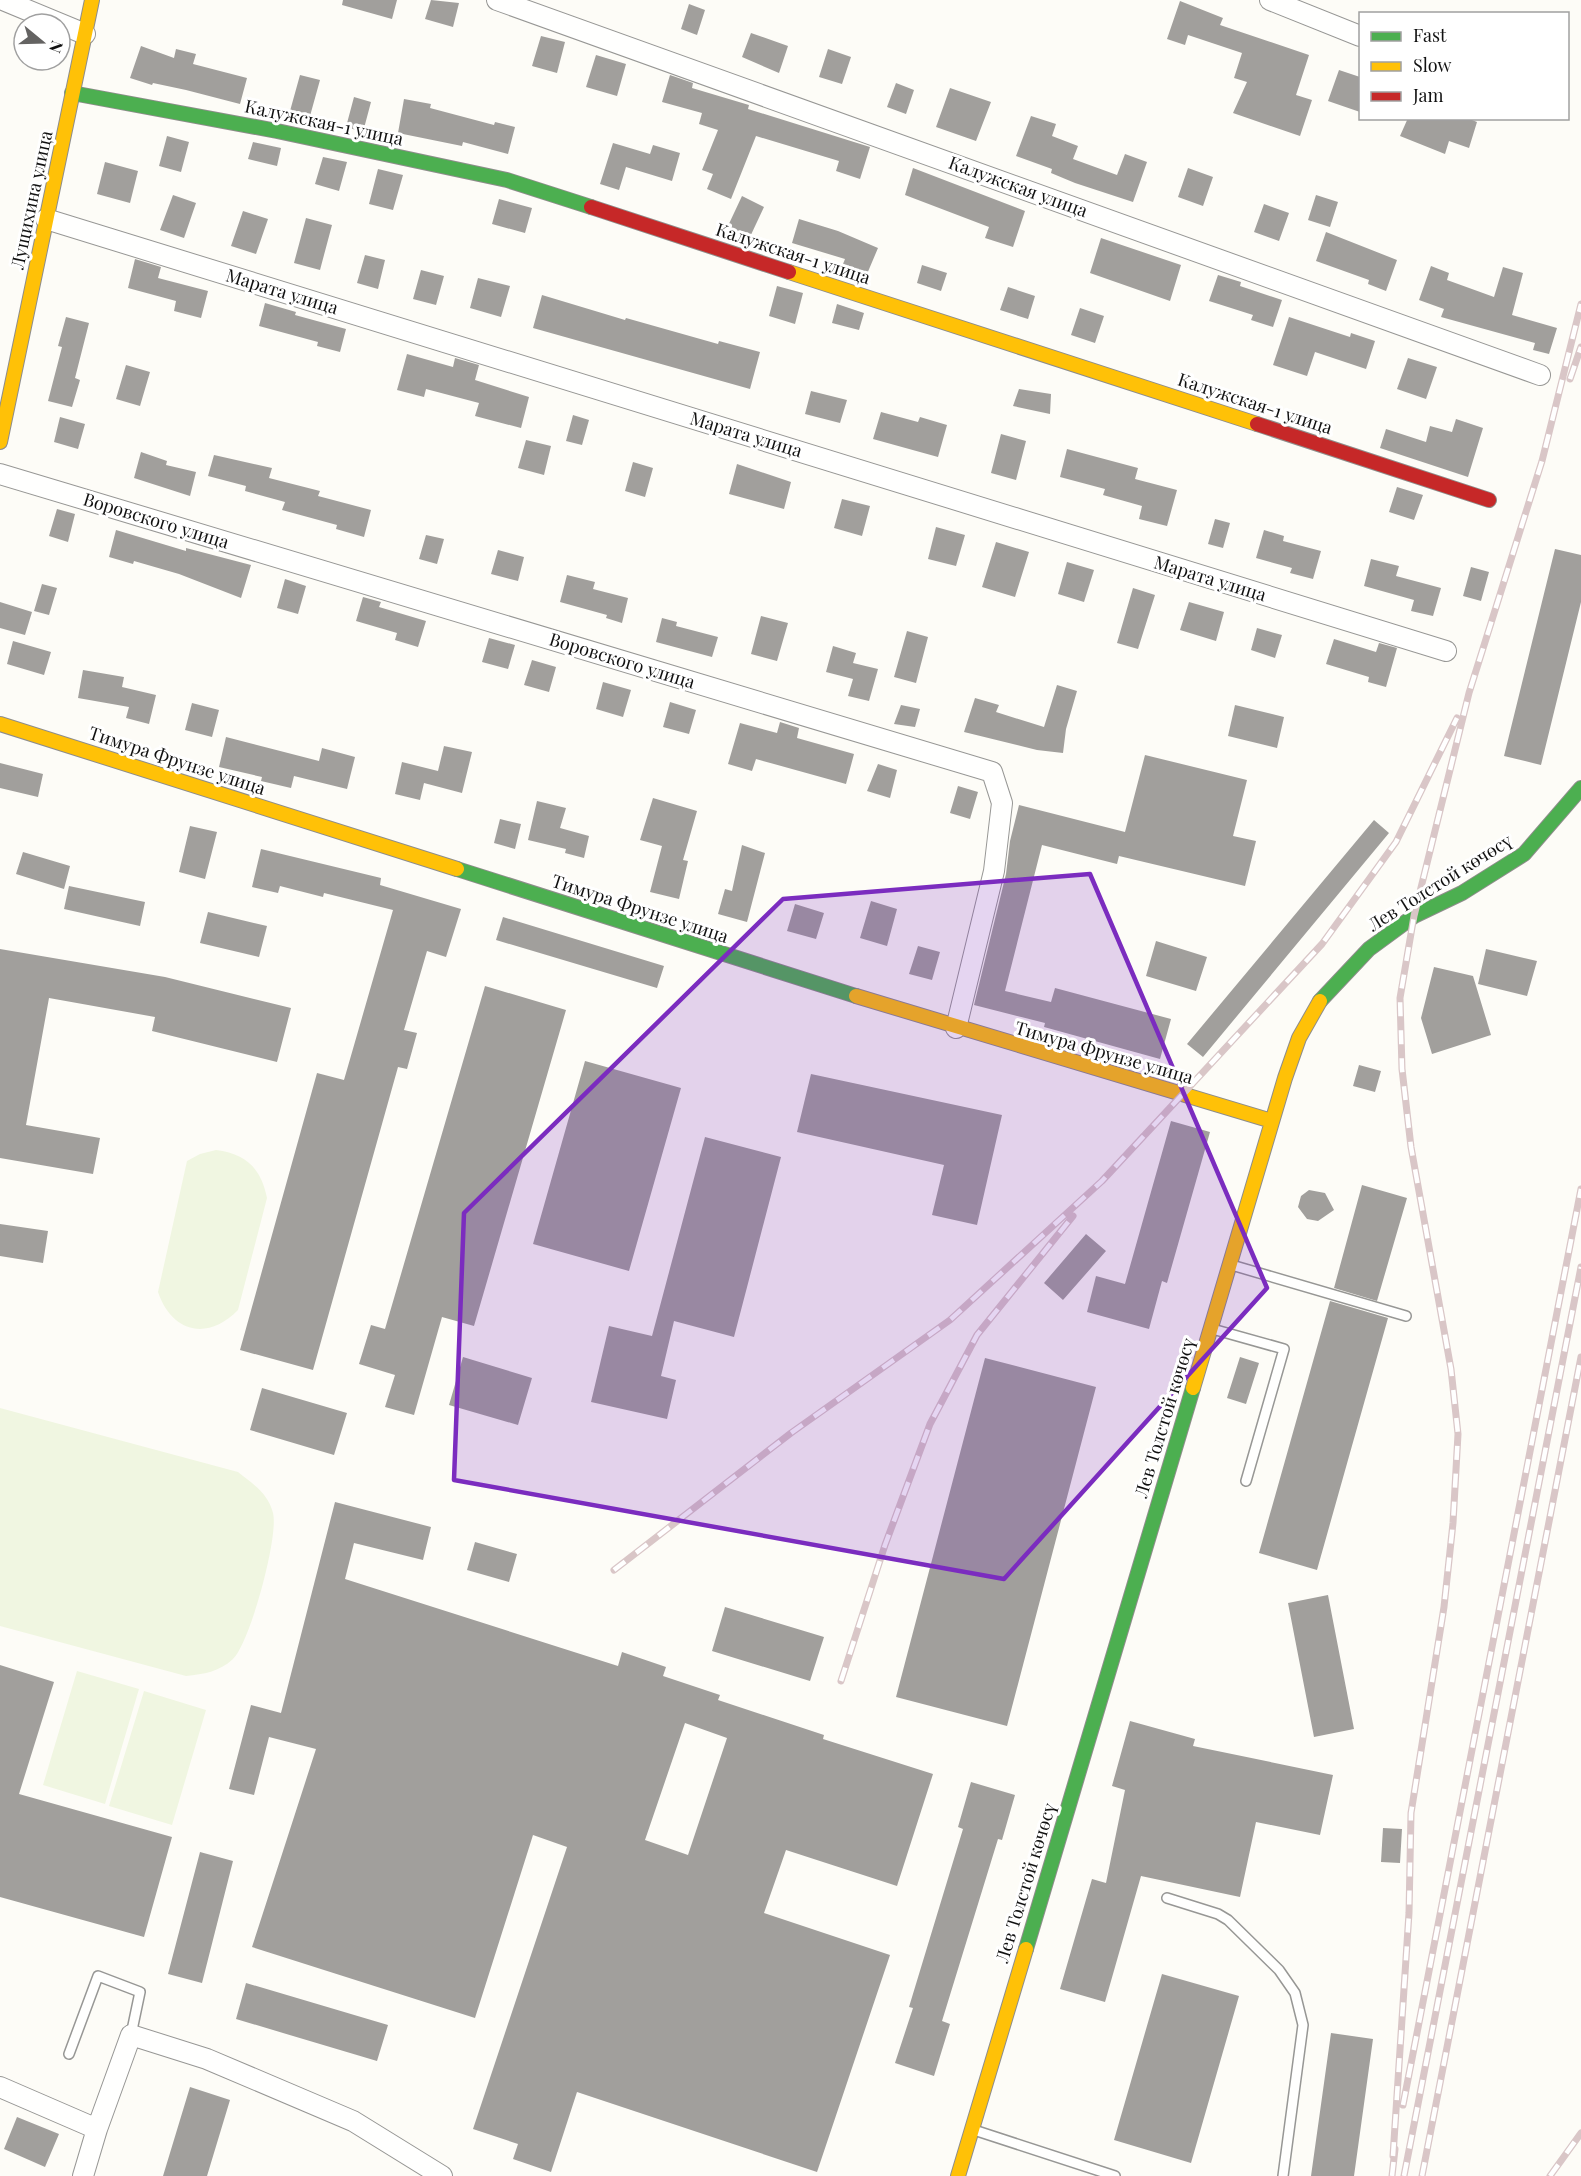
<svg xmlns="http://www.w3.org/2000/svg" width="1581" height="2176" viewBox="0 0 1581 2176" font-family="'Playfair Display',serif">
<rect width="100%" height="100%" fill="#fdfcf7"/>
<path fill="#f0f6e1" d="M216 1150C246 1154 261 1168 267 1198L238 1310C208 1341 172 1333 158 1292L187 1161 200 1154Z
M0 1408 238 1472C253 1484 268 1493 273 1513 279 1536 250 1643 233 1659 219 1672 204 1674 186 1676L0 1626Z
M77 1671 139 1689 105 1804 43 1785Z
M144 1691 206 1710 172 1825 109 1806Z"/>
<path fill="#a19f9c" fill-rule="evenodd" d="M343 0H397L392 19 342 5Z
M431 0 459 3 453 27 425 19Z
M1180 1 1223 18 1220 25 1309 55 1296 95 1312 100 1300 136 1233 113 1247 82 1234 78 1242 53 1188 35 1185 45 1167 39Z
M689 4 705 10 697 35 681 29Z
M751 33 788 46 779 73 742 57Z
M541 36 565 42 557 73 532 66Z
M141 46 174 58 176 49 196 54 193 64 247 78 240 104 186 90 153 83 152 85 130 78Z
M828 49 851 57 842 84 819 77Z
M596 55 626 64 617 96 586 87Z
M1339 70 1360 77V112L1328 101Z
M300 75 320 80 310 116 290 111Z
M670 75 693 83 692 88 749 105 748 109 870 147 860 179 836 171 839 161 756 136 731 199 707 189 713 174 702 170 718 130 699 124 702 113 662 102Z
M896 83 914 90 906 114 887 107Z
M950 88 991 102 976 141 936 127Z
M354 97 371 102 363 132 346 127Z
M404 99 431 104 430 108 494 125 495 122 515 127 508 154 463 142 462 146 398 133Z
M1031 116 1056 124 1052 136 1078 146 1073 159 1117 175 1125 154 1147 162 1133 202 1075 183 1051 173 1052 169 1016 156Z
M1408 118H1467L1477 122 1469 148 1449 141 1445 154 1400 136Z
M167 136 189 142 181 172 159 166Z
M253 142 281 148 277 166 248 159Z
M613 143 650 154 653 145 680 153 672 181 626 167 619 190 600 184Z
M323 157 347 162 339 191 315 184Z
M105 162 138 171 130 203 97 194Z
M913 168 1025 211 1013 247 985 238 989 227 905 195Z
M1188 168 1213 177 1203 206 1178 197Z
M378 169 403 175 393 210 369 204Z
M173 195 196 203 184 238 160 230Z
M1316 195 1338 202 1330 227 1308 220Z
M742 196 764 207 749 239 727 228Z
M499 199 532 208 525 233 492 224Z
M1264 204 1289 213 1279 241 1254 232Z
M243 211 268 219 256 254 231 246Z
M306 218 332 225 320 270 294 263Z
M799 219 838 231 878 248 867 274 843 264 845 259 792 243Z
M1326 232 1397 260 1386 291 1368 284 1369 280 1316 261Z
M1101 238 1181 265 1170 301 1090 273Z
M365 255 385 260 378 289 357 283Z
M135 259 161 267 158 278 208 291 201 318 174 311 176 301 128 288Z
M922 265 947 273 941 291 917 283Z
M1431 266 1449 273 1447 280 1494 297 1503 267 1523 273 1512 315 1557 328 1549 354 1533 350 1535 343 1441 317 1444 309 1419 300Z
M421 270 444 276 436 305 413 299Z
M1218 275 1241 282 1240 286 1282 300 1273 327 1251 320 1253 315 1209 301Z
M478 278 510 286 501 317 470 308Z
M777 286 803 293 795 324 769 316Z
M1008 287 1035 296 1028 319 1000 310Z
M542 295 625 320 626 318 718 344 719 341 760 352 750 389 533 328Z
M265 303 296 312 295 315 346 329 340 352 317 346 318 342 259 326Z
M837 304 864 313 859 330 832 323Z
M1080 308 1104 316 1095 343 1071 335Z
M66 317 89 323 75 378 80 380 72 407 48 401 62 347 58 346Z
M1289 317 1350 337 1351 333 1375 341 1366 369 1315 352 1307 376 1273 365Z
M407 354 453 367 455 358 479 365 475 380 529 397 521 428 475 416 479 403 426 389 424 397 397 390Z
M1408 358 1437 367 1426 399 1397 389Z
M126 365 150 372 140 406 116 399Z
M1019 389 1051 394 1050 414 1013 406Z
M811 391 847 400 840 423 805 414Z
M881 412 918 422 920 417 947 425 938 457 873 439Z
M573 415 589 420 582 445 566 441Z
M60 417 85 424 78 449 54 442Z
M1456 419 1483 428 1468 477 1380 448 1386 429 1426 442 1430 426 1452 432Z
M1001 434 1026 441 1016 480 991 473Z
M526 440 551 446 544 475 518 468Z
M1067 449 1138 468 1135 479 1177 490 1167 526 1139 519 1142 506 1103 495 1105 489 1060 477Z
M141 452 167 461 166 465 196 472 190 496 134 478Z
M214 455 272 468 269 478 320 491 318 496 371 510 364 537 336 529 337 525 282 510 285 502 245 491 246 486 208 476Z
M633 462 653 468 645 497 625 491Z
M737 464 791 482 784 509 729 494Z
M1397 487 1423 495 1414 520 1389 512Z
M842 499 870 506 862 536 834 528Z
M57 509 75 514 68 542 49 536Z
M1215 519 1230 523 1223 548 1208 544Z
M936 527 965 535 956 566 928 559Z
M116 530 186 551V548L251 565 241 598 179 574 134 561 133 564 109 557Z
M1264 530 1284 536 1283 541 1321 551 1313 579 1290 573 1292 568 1256 558Z
M426 535 444 539 437 564 419 559Z
M996 542 1029 552 1015 597 982 587Z
M1555 549 1581 555V602L1541 765 1504 756Z
M498 550 524 557 518 581 491 574Z
M1371 559 1399 566 1396 576 1441 588 1433 616 1411 611 1414 600 1364 586Z
M1067 562 1094 570 1084 602 1058 594Z
M1471 567 1489 572 1481 601 1463 596Z
M567 575 595 582 593 589 628 598 622 623 606 618 607 615 560 602Z
M285 579 306 586 298 614 277 608Z
M42 584 57 588 49 615 34 611Z
M1133 588 1155 595 1138 649 1117 643Z
M363 597 381 602 379 607 426 621 418 647 395 640 397 633 356 621Z
M0 602 32 612 25 635 0 628Z
M1189 602 1224 612 1216 641 1180 630Z
M761 616 788 623 777 661 751 654Z
M662 618 677 622 676 626 718 637 712 657 656 642Z
M1257 628 1282 635 1275 658 1251 650Z
M907 631 928 637 916 683 894 677Z
M489 638 515 645 508 669 482 662Z
M1334 639 1376 652 1379 643 1397 648 1386 687 1368 682 1369 677 1326 664Z
M13 641 51 652 44 675 7 664Z
M833 646 856 653 853 663 878 669 869 701 848 696 853 679 826 672Z
M532 660 556 667 549 692 524 685Z
M83 670 124 677 122 687 156 695 149 724 126 718 129 707 78 698Z
M603 682 631 690 623 717 596 709Z
M1057 685 1077 691 1066 729 1063 753 1037 750 964 732 975 698 999 705 996 712 1044 727Z
M670 702 696 710 689 734 663 727Z
M192 703 219 710 212 737 185 730Z
M901 705 920 709 915 727 894 724Z
M1235 705 1284 717 1277 748 1228 736Z
M780 722 799 728 797 738 854 754 846 784 756 759 752 771 728 764 740 723 777 733Z
M226 737 319 761 322 748 355 757 347 789 294 776 291 788 261 781 262 777 219 767Z
M444 746 472 752 462 793 424 783 420 800 395 794 402 762 438 771Z
M1145 755 1247 780 1233 836 1256 841 1245 886 1119 856 1117 864 1042 845 1005 991 1051 1002 1055 988 1171 1019 1160 1059 1044 1027 1045 1023 974 1005 1006 874 1010 841 1019 805 1125 832Z
M0 763 43 774 38 797 0 788Z
M878 764 897 770 890 798 867 791Z
M958 786 978 792 970 819 950 813Z
M653 798 697 811 683 860 688 861 679 899 650 892 662 846 640 840Z
M537 801 566 808 560 828 589 836 584 858 565 853 566 849 528 840Z
M500 819 521 824 515 849 494 843Z
M1374 820 1389 833 1203 1057 1187 1044Z
M190 826 217 832 205 879 179 872Z
M742 845 765 853 747 922 718 914 725 889 732 891Z
M261 849 381 878 380 885 461 909 446 957 427 951 404 1030 417 1033 407 1069 398 1067 313 1370 240 1350 317 1073 344 1080 393 910 324 893 323 897 280 886 278 893 252 887Z
M23 852 70 866 64 889 16 874Z
M69 886 145 902 140 926 64 909Z
M871 901 897 909 887 946 860 938Z
M795 904 824 913 816 939 787 931Z
M208 912 267 926 259 957 200 943Z
M503 917 664 966 657 988 496 940Z
M1156 941 1207 957 1196 991 1146 976Z
M918 946 940 952 932 980 909 974Z
M0 949 165 977 291 1008 277 1062 152 1031 155 1017 49 998 26 1125 100 1138 93 1174 0 1158Z
M1486 949 1537 961 1527 996 1478 984Z
M1434 967 1473 976 1491 1035 1432 1054 1421 1018Z
M485 986 566 1010 474 1326 442 1317 414 1415 385 1407 395 1375 359 1364 371 1325 385 1329Z
M585 1061 681 1088 629 1271 533 1244Z
M1359 1065 1381 1071 1375 1092 1353 1086Z
M811 1074 1002 1115 977 1225 932 1215 944 1165 797 1132Z
M1171 1121 1210 1132 1167 1283 1162 1281 1149 1329 1087 1312 1096 1276 1125 1284Z
M705 1137 781 1157 734 1337 674 1321 661 1376 676 1380 667 1419 591 1402 609 1326 652 1336Z
M1362 1185 1407 1198 1377 1301 1334 1288Z
M1309 1190 1325 1193 1334 1210 1318 1221 1307 1219 1298 1207 1301 1196Z
M0 1224 48 1231 43 1263 0 1256Z
M1086 1234 1106 1251 1063 1300 1044 1283Z
M1330 1301 1388 1318 1317 1570 1259 1553Z
M463 1357 532 1378 518 1425 449 1405Z
M1240 1357 1259 1363 1246 1404 1227 1398Z
M985 1358 1096 1387 1007 1726 896 1697Z
M262 1388 347 1413 334 1455 250 1430Z
M335 1502 431 1527 423 1560 354 1543 345 1579 618 1666 622 1652 666 1667 663 1676 720 1695 718 1700 824 1735 823 1739 933 1774 897 1886 786 1850 764 1913 890 1955 817 2172 577 2092 551 2172 513 2159 518 2144 473 2129 567 1847 533 1835 475 2018 252 1947 316 1749 269 1737 254 1795 229 1789 251 1705 281 1713ZM685 1723 727 1738 688 1855 645 1840Z
M475 1542 517 1554 509 1582 467 1570Z
M1328 1595 1354 1729 1314 1737 1288 1603Z
M725 1607 824 1637 810 1681 712 1651Z
M0 1665 54 1682 19 1794 172 1837 144 1937 0 1897Z
M1130 1721 1195 1739 1193 1746 1333 1775 1320 1835 1256 1822 1240 1897 1141 1876 1105 2002 1060 1989 1092 1879 1106 1883 1125 1790 1112 1786Z
M971 1782 1015 1795 1002 1840 998 1839 942 2021 950 2024 934 2076 895 2063 913 2008 909 2007 963 1829 958 1827Z
M1383 1828 1402 1829 1400 1863 1381 1862Z
M200 1852 233 1861 202 1983 168 1974Z
M1162 1974 1239 1996 1191 2163 1114 2140Z
M246 1983 388 2025 377 2061 236 2019Z
M1331 2033 1373 2039 1354 2176H1311Z
M190 2087 230 2100 207 2176H163Z
M17 2117 59 2134 45 2167 4 2149Z"/>
<g fill="none" stroke-linecap="round" stroke-linejoin="round">
<g stroke="#979795" stroke-width="12">
<path id="lane" d="M1235 1266 1406 1316
M1216 1330 1284 1349 1246 1481
M1167 1898 1218 1914 1228 1920 1279 1970 1295 1993 1303 2025 1283 2176
M69 2054 98 1976 140 1992 131 2035
M977 2131 1115 2176"/>
</g>
<g stroke="#979795" stroke-width="22">
<path id="street" d="M3 0 85 34
M497 0 1540 375
M1270 0 1360 36
M46 219 1446 651
M0 474 992 772 1002 803 994 871 956 1028
M0 2087 97 2129
M83 2176 97 2129 131 2035 207 2059 353 2121 442 2176"/>
</g>
<g stroke="#8e8d8b" stroke-width="16">
<path id="fast" d="M72 93 277 131 507 180 591 207
M457 869 856 996
M1320 1001 1369 949 1414 916 1462 893 1524 854 1581 788
M1026 1949 1193 1388"/>
</g>
<g stroke="#8e8d8b" stroke-width="16">
<path id="slow" d="M789 272 1257 424
M0 442 92 0
M0 724 457 869
M856 996 1272 1121
M1193 1388 1285 1078 1299 1038 1320 1001
M958 2176 1026 1949"/>
</g>
<g stroke="#8e8d8b" stroke-width="16">
<path id="jam" d="M591 207 789 272
M1257 424 1489 500"/>
</g>
<use href="#lane" stroke="#fffffe" stroke-width="9"/>
<use href="#street" stroke="#fffffe" stroke-width="20"/>
<use href="#fast" stroke="#4caf50" stroke-width="14"/>
<use href="#slow" stroke="#ffc107" stroke-width="14"/>
<use href="#jam" stroke="#c62828" stroke-width="14"/>
<g stroke="#d9c6c7" stroke-width="7">
<path id="rail" d="M1570 379 1581 347
M614 1570 791 1433 950 1320 1102 1181 1322 944 1396 842 1457 718
M841 1681 885 1545 930 1424 977 1335 1073 1216
M1403 2105 1581 1189
M1393 2156 1409 1913 1411 1813 1444 1607 1453 1523 1458 1434 1451 1369 1411 1147 1402 1069 1400 998 1414 916 1469 693 1542 461 1581 304
M1392 2176 1395 2149
M1404 2176 1581 1267
M1422 2176 1581 1357
M1550 2176 1581 2133"/>
</g>
<use href="#rail" stroke="#fff" stroke-width="4.5" stroke-dasharray="14" stroke-linecap="butt"/>
</g>
<path fill="#7b2cbf" fill-opacity="0.2" stroke="#7b2cbf" stroke-width="4.5" stroke-linejoin="round" d="M1090 874 1267 1288 1004 1579 454 1480 464 1213 783 899Z"/>
<g text-anchor="middle" stroke-width="6" stroke-linejoin="round" paint-order="stroke">
<g font-size="18" fill="#111" stroke="#fff">
<text transform="translate(324 123) rotate(12)" y="6">Калужская-1 улица</text>
<text transform="translate(1018 187) rotate(20)" y="6">Калужская улица</text>
<text transform="translate(32 200) rotate(-78)" y="6">Лущихина улица</text>
<text transform="translate(793 254) rotate(18)" y="6">Калужская-1 улица</text>
<text transform="translate(282 292) rotate(17)" y="6">Марата улица</text>
<text transform="translate(1255 404) rotate(18)" y="6">Калужская-1 улица</text>
<text transform="translate(746 435) rotate(17)" y="6">Марата улица</text>
<text transform="translate(156 521) rotate(17)" y="6">Воровского улица</text>
<text transform="translate(1210 579) rotate(17)" y="6">Марата улица</text>
<text transform="translate(622 661) rotate(17)" y="6">Воровского улица</text>
<text transform="translate(177 761) rotate(18)" y="6">Тимура Фрунзе улица</text>
<text transform="translate(1440 883) rotate(-32)" y="6">Лев Толстой көчөсү</text>
<text transform="translate(640 909) rotate(18)" y="6">Тимура Фрунзе улица</text>
<text transform="translate(1104 1053) rotate(16)" y="6">Тимура Фрунзе улица</text>
<text transform="translate(1165 1418) rotate(-73)" y="6">Лев Толстой көчөсү</text>
<text transform="translate(1026 1883) rotate(-73)" y="6">Лев Толстой көчөсү</text>
</g>
</g>
<rect x="1359" y="12" width="210" height="108" fill="#ffffff" stroke="#a0a0a0" stroke-width="1.5"/>
<rect x="1371" y="32" width="30" height="9" fill="#4caf50" stroke="#a0a0a0" stroke-width="1.5"/>
<text x="1413" y="42" font-size="18" fill="#111111">Fast</text>
<rect x="1371" y="62" width="30" height="9" fill="#ffc107" stroke="#a0a0a0" stroke-width="1.5"/>
<text x="1413" y="72" font-size="18" fill="#111111">Slow</text>
<rect x="1371" y="92" width="30" height="9" fill="#c62828" stroke="#a0a0a0" stroke-width="1.5"/>
<text x="1413" y="102" font-size="18" fill="#111111">Jam</text>
<g transform="translate(42 42) rotate(109)"><circle r="28" fill="#ffffff" stroke="#a0a0a0" stroke-width="1.5"/>
<path d="M0-4.5L10 22L0 15L-10 22Z" fill="#646362"/>
<text y="-9" font-size="16" font-weight="bold" text-anchor="middle" fill="#111111">N</text>
</g>
</svg>
